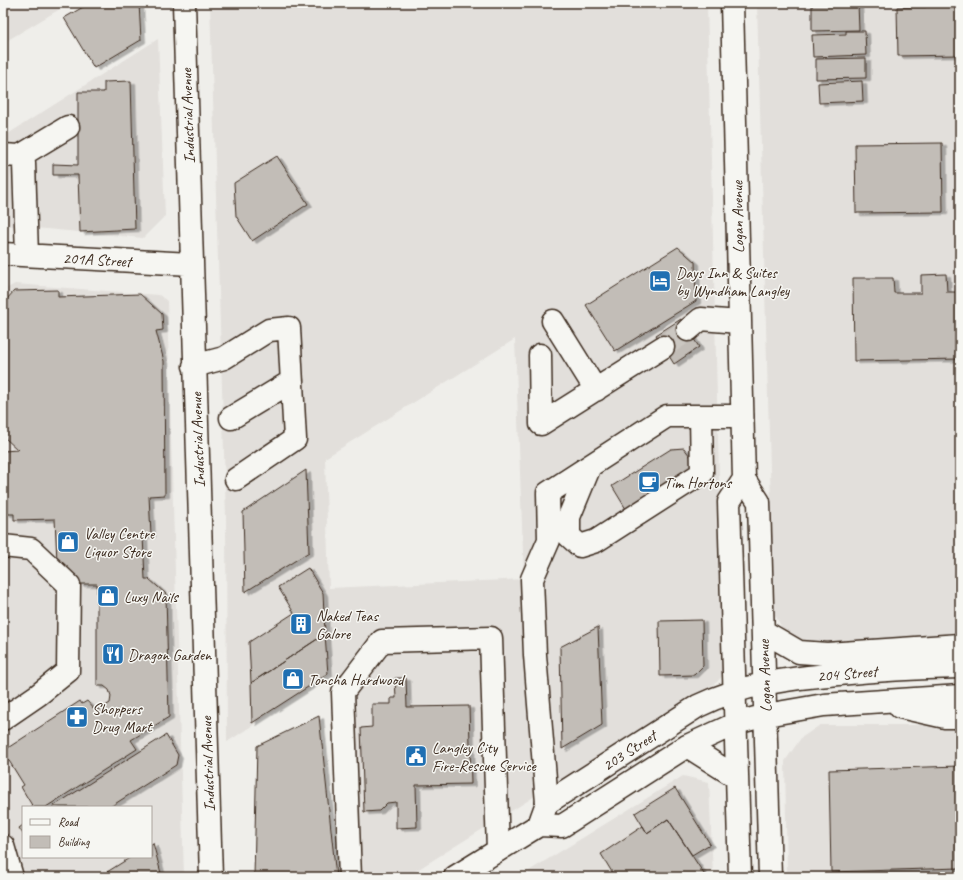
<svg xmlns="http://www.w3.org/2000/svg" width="963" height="880" viewBox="0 0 963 880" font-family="Caveat,sans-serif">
<defs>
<filter id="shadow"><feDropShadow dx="4.5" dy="2.5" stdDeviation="0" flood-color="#0004"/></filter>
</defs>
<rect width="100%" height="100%" fill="#efeeea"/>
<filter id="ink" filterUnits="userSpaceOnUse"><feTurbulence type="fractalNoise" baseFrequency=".025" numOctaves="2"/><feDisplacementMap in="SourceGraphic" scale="8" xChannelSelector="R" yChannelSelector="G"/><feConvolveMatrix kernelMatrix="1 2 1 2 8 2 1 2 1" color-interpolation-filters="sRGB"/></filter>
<g filter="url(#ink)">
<path fill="#e2dfdb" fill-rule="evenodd" d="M3 3H70L3 43Z
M210 3H707L724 674 717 682 406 877H339L331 675 227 742 226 517ZM515 339 524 579 329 588 325 458Z
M757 3H960V642L820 648 793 639 783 630 774 613Z
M158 39 165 216 143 238 3 225V137Z
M15 284 159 295 167 301 184 877H3V290ZM23 807H151V857H23Z
M820 725H960V877H787L785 761 801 738Z
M683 776 709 782 713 877H519Z"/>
<path fill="#c2bdb7" stroke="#3b2a1e" filter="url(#shadow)" d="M90 3H139L141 40 94 68 64 18Z
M812 3H858L859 30 812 31Z
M926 3H960V55L898 56 897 7H926Z
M846 31H865L866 55 813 57 812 35 846 34Z
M866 58V78L816 79V59Z
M131 81 135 229 80 232 78 175H53V164L78 165V92H104V82Z
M862 81 863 101 819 103 818 83Z
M942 143 943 212 856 213 855 144Z
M277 156 308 204 252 241 236 216 234 183Z
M678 247 695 262 696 301 615 351 586 305Z
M946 274 947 292H960V359L854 361 853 278H893L894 293H921V275Z
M58 290V297L140 294 162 314 163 330 156 331 164 361 165 495 149 496 151 535 143 536 145 579H149L166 594 169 717 131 740 137 749 46 807H33L21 787 24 785 3 751 80 701 82 704 87 701 95 710 100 709 110 703 111 696 109 690 104 686H97V584H80L57 562 55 519 14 520V514H6L3 451 18 450 5 438 3 325H6V300L14 291Z
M681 319 699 347 674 364 656 335Z
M684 448 695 463 686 478 629 514 612 486 671 449Z
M306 470 309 552 245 592 243 512Z
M308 568 323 593 325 634 251 683 249 642 294 613 278 587Z
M702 620 703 666 694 675 660 676 659 621Z
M598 627 602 725 562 749 560 647Z
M325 634 328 674 252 723 251 683Z
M395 678H406L407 707 469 706 471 784 416 785 417 827 396 828V802L387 803 379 811 364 812 361 728 372 727V704H391V698H396Z
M319 716 336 877H254L257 746Z
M166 735 178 755 176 765 110 807H52Z
M960 766V868L831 872 829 770Z
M675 788 710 844 692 855 668 819 647 833 635 813Z
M668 819 706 877H615L601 854 643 826 647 833Z
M23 825V834L19 828Z
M153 843 162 877H99L131 857H151V844Z"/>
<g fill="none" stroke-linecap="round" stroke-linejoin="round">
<path stroke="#cbc7c1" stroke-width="22" stroke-dasharray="22 11" stroke-linecap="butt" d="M663 347 688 330"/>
<g stroke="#3b2a1e" stroke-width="25">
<path id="minor" d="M184 3 211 877
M3 155 20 156 24 163 27 255
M20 156 68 127
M3 254 191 264
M553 321 596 390
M688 330 701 319 739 322
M540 355 541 424 663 347
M194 366 224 358 269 330 289 328 295 439 236 479
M231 418 292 381
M590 466 569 517V536L580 546 596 541 702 473 701 416
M3 546 31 549 69 585 68 671 38 695 3 719
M547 803 535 655 532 579 549 540 548 493 667 416H742
M3 846 12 877
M350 877 343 692 382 641 491 638 498 850"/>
</g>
<g stroke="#3b2a1e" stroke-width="25">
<path id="major" d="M732 3 744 479 759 502 770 877
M763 631 799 652 827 654 960 645
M900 707 945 717H960
M687 746 736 777
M539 825 547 803 698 706C743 684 790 678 839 674 879 670 920 668 960 667
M455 877 539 825 562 826 687 746 737 723 766 715 824 705 960 696
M740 877 729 502 744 479"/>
</g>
<use href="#minor" stroke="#f6f6f2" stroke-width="22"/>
<use href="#major" stroke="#f6f6f2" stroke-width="22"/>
</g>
</g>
<defs>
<g id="hotel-square" transform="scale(1.15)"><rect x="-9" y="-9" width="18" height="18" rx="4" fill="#1f6fb2" stroke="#f6f6f2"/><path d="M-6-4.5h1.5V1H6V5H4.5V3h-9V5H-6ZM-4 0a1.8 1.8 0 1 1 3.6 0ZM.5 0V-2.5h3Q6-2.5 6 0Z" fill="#fff"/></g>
<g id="cafe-square" transform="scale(1.15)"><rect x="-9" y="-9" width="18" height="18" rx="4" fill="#1f6fb2" stroke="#f6f6f2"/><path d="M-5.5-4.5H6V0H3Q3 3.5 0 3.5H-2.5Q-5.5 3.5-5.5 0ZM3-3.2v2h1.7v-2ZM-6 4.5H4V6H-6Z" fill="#fff"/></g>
<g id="shop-square" transform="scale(1.15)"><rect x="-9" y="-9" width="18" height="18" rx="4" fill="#1f6fb2" stroke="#f6f6f2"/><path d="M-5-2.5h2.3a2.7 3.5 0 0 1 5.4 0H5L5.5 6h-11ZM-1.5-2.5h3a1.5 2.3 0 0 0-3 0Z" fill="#fff"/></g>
<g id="building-square" transform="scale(1.15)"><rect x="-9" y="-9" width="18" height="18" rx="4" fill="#1f6fb2" stroke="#f6f6f2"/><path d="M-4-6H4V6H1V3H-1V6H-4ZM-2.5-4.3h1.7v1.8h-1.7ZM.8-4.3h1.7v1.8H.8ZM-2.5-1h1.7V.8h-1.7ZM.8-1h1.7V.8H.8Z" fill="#fff"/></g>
<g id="restaurant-square" transform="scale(1.15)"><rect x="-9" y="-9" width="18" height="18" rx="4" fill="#1f6fb2" stroke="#f6f6f2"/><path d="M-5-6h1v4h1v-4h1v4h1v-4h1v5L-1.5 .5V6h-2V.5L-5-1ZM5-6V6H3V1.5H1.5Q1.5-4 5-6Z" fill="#fff"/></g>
<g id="pharmacy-square" transform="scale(1.15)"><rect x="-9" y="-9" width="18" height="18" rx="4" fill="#1f6fb2" stroke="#f6f6f2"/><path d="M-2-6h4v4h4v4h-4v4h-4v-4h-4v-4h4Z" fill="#fff"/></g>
<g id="civic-square" transform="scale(1.15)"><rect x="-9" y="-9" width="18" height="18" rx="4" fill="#1f6fb2" stroke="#f6f6f2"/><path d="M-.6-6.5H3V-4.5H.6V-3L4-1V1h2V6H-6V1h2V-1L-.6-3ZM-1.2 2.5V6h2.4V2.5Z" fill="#fff"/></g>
</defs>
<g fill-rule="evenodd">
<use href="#hotel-square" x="660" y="281"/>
<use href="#cafe-square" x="649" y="482"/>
<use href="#shop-square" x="68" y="542"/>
<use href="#shop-square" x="108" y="596"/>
<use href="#building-square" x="301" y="624"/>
<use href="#restaurant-square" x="113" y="654"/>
<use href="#shop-square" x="293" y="679"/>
<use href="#pharmacy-square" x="77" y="717"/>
<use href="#civic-square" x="416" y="756"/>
</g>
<g text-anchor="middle" stroke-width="3" stroke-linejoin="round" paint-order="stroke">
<g font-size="16" fill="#3b2a1e" stroke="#f6f6f2">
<text transform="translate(187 116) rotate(-92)" y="6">Industrial Avenue</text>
<text transform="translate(737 217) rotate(-91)" y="6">Logan Avenue</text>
<text transform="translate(97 259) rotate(3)" y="6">201A Street</text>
<text transform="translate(197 440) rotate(-92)" y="6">Industrial Avenue</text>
<text transform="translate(847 673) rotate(-5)" y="6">204 Street</text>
<text transform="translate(764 676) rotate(-92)" y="6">Logan Avenue</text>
<text transform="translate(629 750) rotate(-33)" y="6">203 Street</text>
<text transform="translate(207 764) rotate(-92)" y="6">Industrial Avenue</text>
</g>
<g font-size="16" fill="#3b2a1e" stroke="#f6f6f2" text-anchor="start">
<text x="676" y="278">Days Inn &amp; Suites<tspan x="676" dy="18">by Wyndham Langley</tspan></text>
<text x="664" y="488">Tim Hortons</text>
<text x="84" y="539">Valley Centre<tspan x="84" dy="18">Liquor Store</tspan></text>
<text x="124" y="602">Luxy Nails</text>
<text x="316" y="621">Naked Teas<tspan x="316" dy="18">Galore</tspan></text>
<text x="128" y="660">Dragon Garden</text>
<text x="308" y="685">Toncha Hardwood</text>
<text x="92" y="714">Shoppers<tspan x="92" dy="18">Drug Mart</tspan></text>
<text x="432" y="753">Langley City<tspan x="432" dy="18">Fire-Rescue Service</tspan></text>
</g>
</g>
<rect width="963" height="880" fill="none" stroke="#f6f6f2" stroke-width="16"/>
<rect x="8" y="8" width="947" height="864" fill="none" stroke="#3b2a1e" stroke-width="1.5" filter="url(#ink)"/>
<rect x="22" y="806" width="130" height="52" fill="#f6f6f2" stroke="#aba49d"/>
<rect x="30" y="819" width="20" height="6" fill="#f6f6f2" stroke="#aba49d"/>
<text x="58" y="826" font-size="12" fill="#3b2a1e">Road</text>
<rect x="30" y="836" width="20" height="12" fill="#c2bdb7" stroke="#aba49d"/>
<text x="58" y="846" font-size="12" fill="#3b2a1e">Building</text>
</svg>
